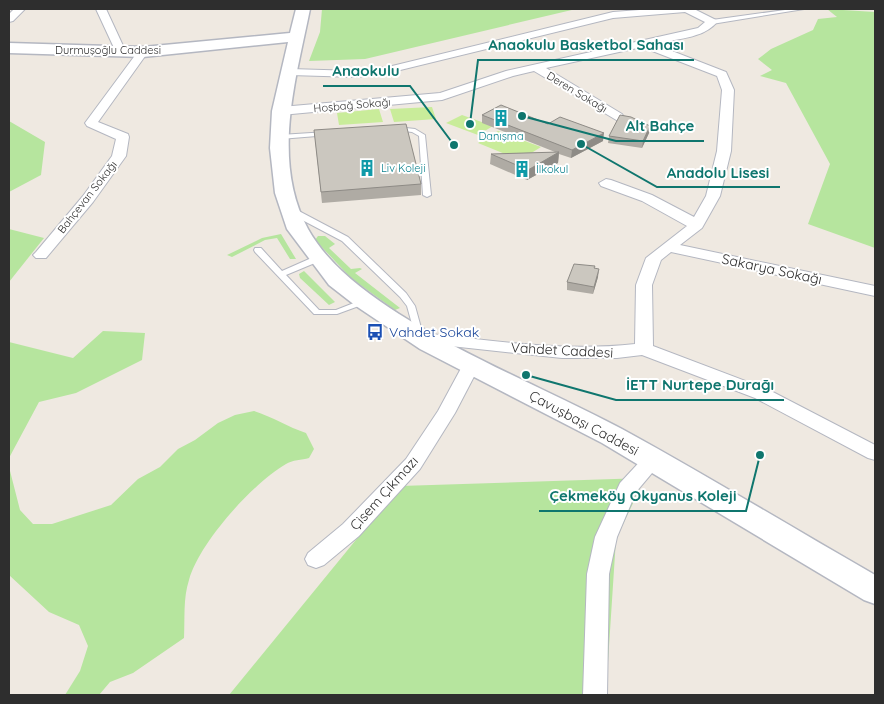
<svg xmlns="http://www.w3.org/2000/svg" width="884" height="704" viewBox="0 0 884 704" font-family="Quicksand,sans-serif">
<rect width="100%" height="100%" fill="#efe9e1"/>
<path fill="#b6e59e" d="M322 9H576L365 59 309 61 320 32Z
M827 9 875 12V248L808 224 830 164 786 83 760 76 772 70 758 59 771 49 813 30 818 19 837 17Z
M9 121 45 142 41 175 9 192Z
M9 229 44 238 9 282Z
M281 234 296 259H290L277 238 265 240 232 257 227 255 262 238Z
M318 236H325L335 244 329 248 351 269 360 268 362 269 355 273 400 308 395 310 352 279 315 240Z
M304 271 335 302 329 305 300 278 299 274Z
M103 331 145 333 142 360 76 393 39 402 9 458V342L73 358Z
M254 411C273 417 288 427 306 433L314 449 309 458C302 460 292 460 286 464 253 483 199 543 189 580 183 598 185 619 184 638L133 673 110 682 99 695H65L80 671 88 646 79 625 49 612 9 575V467L20 510 33 524H52L111 505 138 479 160 467 178 449 195 440 218 423 235 415Z
M645 478 616 539 607 677V695H229L400 486Z"/>
<path fill="#c9ec9a" d="M432 107 436 119 394 122 390 109Z
M379 109 383 122 339 125 337 113Z
M462 115 493 126 478 135 446 123Z
M498 131 541 147 520 160 478 143Z"/>
<g fill="none" stroke-linecap="round" stroke-linejoin="round">
<g stroke="#b4b7c1" stroke-width="2">
<path id="lane" d="M792 9H804L712 24 709 22 712 20Z
M397 127 415 129 425 135 431 195 427 197 423 195 419 136 412 132 395 130 394 129Z
M327 132 329 133V135L280 139 277 137 280 135Z
M289 209H295L348 237 406 293 415 306 423 335 422 337 419 338 415 335 407 306 400 297 342 241 289 213Z
M255 248H261L282 271 316 256H322L323 258 322 260 286 275 319 310H336L364 299 368 301 367 303 337 314H314L255 252 254 250Z"/>
</g>
<g stroke="#b4b7c1" stroke-width="2">
<path id="street" d="M14 9H25L13 21 9 22V14Z
M96 9H106L125 50 124 52 120 53 115 50Z
M653 9H694L716 20 717 22C703 39 674 39 654 44L726 72 734 90 731 151 720 196 702 228 680 245 875 286V296L671 252 661 260 652 285 653 346 769 390 875 445V460L868 458 755 398 642 355 617 358H562L423 343 417 342 414 338 417 334 423 333C494 341 564 352 635 344L636 285 646 258 687 226 642 201 601 186 599 183 606 179 611 180 652 195 694 217 706 196 717 151 722 90 717 76 642 47 546 68 622 114 624 117 618 121 534 71 513 76 442 100 281 115 275 111 281 107 440 93 506 71 698 28 705 22 685 12 613 18 388 73 357 77 290 75 284 72 290 69 357 71 388 67 613 12Z
M143 49 148 52 98 122 128 134 129 137 126 156 93 202 46 258H36L33 255 36 252 83 196 112 156 116 139 87 126 85 123 139 50Z
M471 359 477 361 480 365 455 413 420 469 359 536 324 565 316 568 308 565 305 559 308 553 343 524 406 459 438 411 465 361Z
M653 453 660 455 663 460 636 492 617 537 609 574 607 695H583L587 574 595 537 620 483 646 455Z"/>
</g>
<g stroke="#b4b7c1" stroke-width="3">
<path id="secondary" d="M296 9H310C296 79 271 161 308 229 329 266 364 291 399 314 470 359 548 390 622 429 708 476 791 527 875 575V604L864 600 602 443 420 349 356 306 329 285 287 229 275 193 270 148 272 111 288 42 143 57 9 53V43L143 47 290 33Z"/>
</g>
<use href="#lane" fill="#fff" fill-rule="evenodd"/>
<use href="#street" fill="#fff" fill-rule="evenodd"/>
<use href="#secondary" fill="#fff" fill-rule="evenodd"/>
</g>
<path fill="#afaba4" d="M482 115 548 124 603 141 571 158 559 154 558 163 527 180 490 164 491 154 555 152 482 123Z
M650 126 649 133 642 148 608 143 609 136Z
M314 130 421 184V195L322 203Z
M595 268 598 277 593 294 567 290V282Z"/>
<path fill="#8e8b86" d="M650 126 649 133 642 148 643 141Z
M604 133 603 141 571 158 572 150Z
M559 152 558 163 527 180 528 170Z
M599 269 598 277 593 294 594 287Z"/>
<path fill="#cbc7bf" stroke="#8e8b86" d="M501 105 548 124 560 117 604 133 572 150 482 115Z
M620 115 631 117 650 126 643 141 609 136Z
M406 124 421 184 321 192 314 130Z
M559 152 528 170 491 154Z
M574 264 595 266 594 268 599 269 594 287 567 282Z"/>
<defs>
<g id="building-bare" transform="scale(1.35)"><path d="M-4-6H4V6H1V3H-1V6H-4ZM-2.5-4.3h1.7v1.8h-1.7ZM.8-4.3h1.7v1.8H.8ZM-2.5-1h1.7V.8h-1.7ZM.8-1h1.7V.8H.8Z" fill="#0f9aa8" stroke="#fff" stroke-width="2.5" paint-order="stroke"/></g>
<g id="bus-bare" transform="scale(1.35)"><path d="M-5-6H5V4H4V6H2V4H-2V6H-4V4H-5ZM-3.5-4V0h7V-4ZM-3.5 1.2v1.5H-2V1.2ZM2 1.2v1.5H3.5V1.2Z" fill="#1a4fb4" stroke="#fff" stroke-width="2.5" paint-order="stroke"/></g>
</defs>
<g fill-rule="evenodd">
<use href="#building-bare" x="501" y="118"/>
<use href="#building-bare" x="367" y="168"/>
<use href="#building-bare" x="522" y="169"/>
<use href="#bus-bare" x="375" y="332"/>
</g>
<g text-anchor="middle" stroke-width="4" stroke-linejoin="round" paint-order="stroke">
<g font-size="11" fill="#2e2e2e" stroke="#fff">
<text x="108" y="54">Durmuşoğlu Caddesi</text>
<text transform="translate(577 92) rotate(31)" y="4">Deren Sokağı</text>
<text transform="translate(352 105) rotate(-5)" y="4">Hoşbağ Sokağı</text>
<text transform="translate(87 197) rotate(-52)" y="4">Bahçevan Sokağı</text>
</g>
<g font-size="11" fill="#0d838f" stroke="#fff" text-anchor="start">
<text x="501" y="140" text-anchor="middle">Danışma</text>
<text x="381" y="172">Liv Koleji</text>
<text x="536" y="173">İlkokul</text>
</g>
<g font-size="14" fill="#2e2e2e" stroke="#fff">
<text transform="translate(772 269) rotate(12)" y="5">Sakarya Sokağı</text>
<text transform="translate(562 350) rotate(3)" y="5">Vahdet Caddesi</text>
<text transform="translate(584 423) rotate(28)" y="5">Çavuşbaşı Caddesi</text>
<text transform="translate(384 493) rotate(-48)" y="5">Çisem Çıkmazı</text>
</g>
<g font-size="14" fill="#164399" stroke="#fff" text-anchor="start">
<text x="389" y="337">Vahdet Sokak</text>
</g>
</g>
<path fill="none" stroke="#0f766e" stroke-width="2" d="M470 124L478 60H694M454 145L410 86H323M522 116L616 141H704M581 144L657 187H780M526 375L616 400H784M760 455L746 511H539"/>
<g fill="#0f766e" stroke="#fff" stroke-width="2">
<circle cx="470" cy="124" r="5"/>
<circle cx="454" cy="145" r="5"/>
<circle cx="522" cy="116" r="5"/>
<circle cx="581" cy="144" r="5"/>
<circle cx="526" cy="375" r="5"/>
<circle cx="760" cy="455" r="5"/>
</g>
<g font-size="15" text-anchor="middle" font-weight="bold" fill="#0f766e" stroke="#fff" stroke-width="4" stroke-linejoin="round" paint-order="stroke">
<text x="586" y="50">Anaokulu Basketbol Sahası</text>
<text x="366" y="76">Anaokulu</text>
<text x="660" y="131">Alt Bahçe</text>
<text x="718" y="178">Anadolu Lisesi</text>
<text x="700" y="390">İETT Nurtepe Durağı</text>
<text x="643" y="501">Çekmeköy Okyanus Koleji</text>
</g>
<rect width="884" height="704" fill="none" stroke="#2e2e2e" stroke-width="20"/>
</svg>
